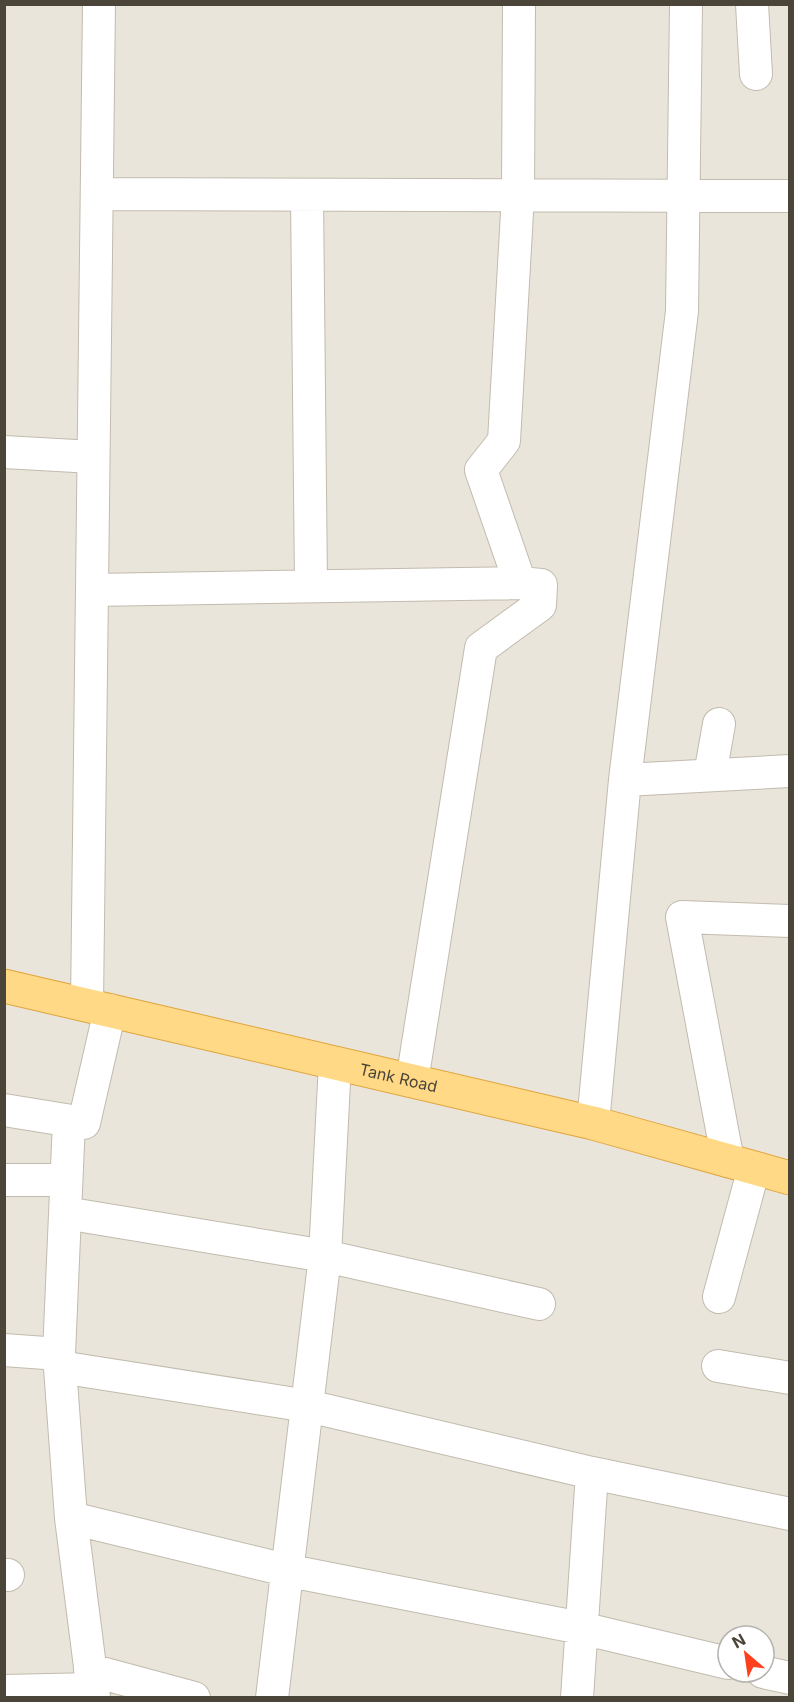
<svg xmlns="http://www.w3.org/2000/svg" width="794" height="1702" viewBox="0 0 794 1702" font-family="Inter,sans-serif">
<rect width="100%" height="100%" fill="#f6f3ec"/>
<path fill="#eae5da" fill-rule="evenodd" d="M5 5H789V1697L5 1698ZM728 1636H764V1672H728Z"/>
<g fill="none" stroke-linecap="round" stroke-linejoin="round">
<g stroke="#c2bbae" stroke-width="34">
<path id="minor" d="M519 4 518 195 504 441 481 470 520 583
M752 4 756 74
M97 194 790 196
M307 195 311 586
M4 452 93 457
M92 590 520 583 541 585 540 605 481 648 412 1081
M710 775 719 724
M625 780 790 771
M87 1005 99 4
M4 1110 84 1123 110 1010
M69 1121 59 1354 71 1518 94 1698
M593 1123 625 780 682 311 686 4
M728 1161 682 917 790 921
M4 1180H64
M65 1213 325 1256 539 1304
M719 1297 754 1168
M4 1350 59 1354
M718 1366 790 1378
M60 1367 308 1406 592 1473 790 1514
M71 1518 290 1571 581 1628 728 1663
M4 1575H8
M90 1670 194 1698
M763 1672 790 1678
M4 1691 93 1689
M272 1698 325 1256 335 1063
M577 1698 592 1473"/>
</g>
<g stroke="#e0a43c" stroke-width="35">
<g id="trunk">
<path id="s1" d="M4 986 593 1123 790 1178"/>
</g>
</g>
<use href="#minor" stroke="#fff" stroke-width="32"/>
<use href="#trunk" stroke="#ffd985" stroke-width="33"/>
</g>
<g text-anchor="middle" stroke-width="4.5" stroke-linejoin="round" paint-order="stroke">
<g font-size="16" fill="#4b4439" stroke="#fff">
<text dy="6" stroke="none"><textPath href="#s1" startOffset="405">Tank Road</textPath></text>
</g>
</g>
<rect width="794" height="1702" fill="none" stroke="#4b4439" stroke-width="12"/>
<g transform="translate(746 1654) rotate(331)"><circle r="28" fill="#ffffff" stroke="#b7b4b0" stroke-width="1.5"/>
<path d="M0-4.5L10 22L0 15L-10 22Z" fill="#fc3f1d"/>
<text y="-9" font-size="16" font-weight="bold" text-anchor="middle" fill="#4b4439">N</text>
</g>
</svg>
